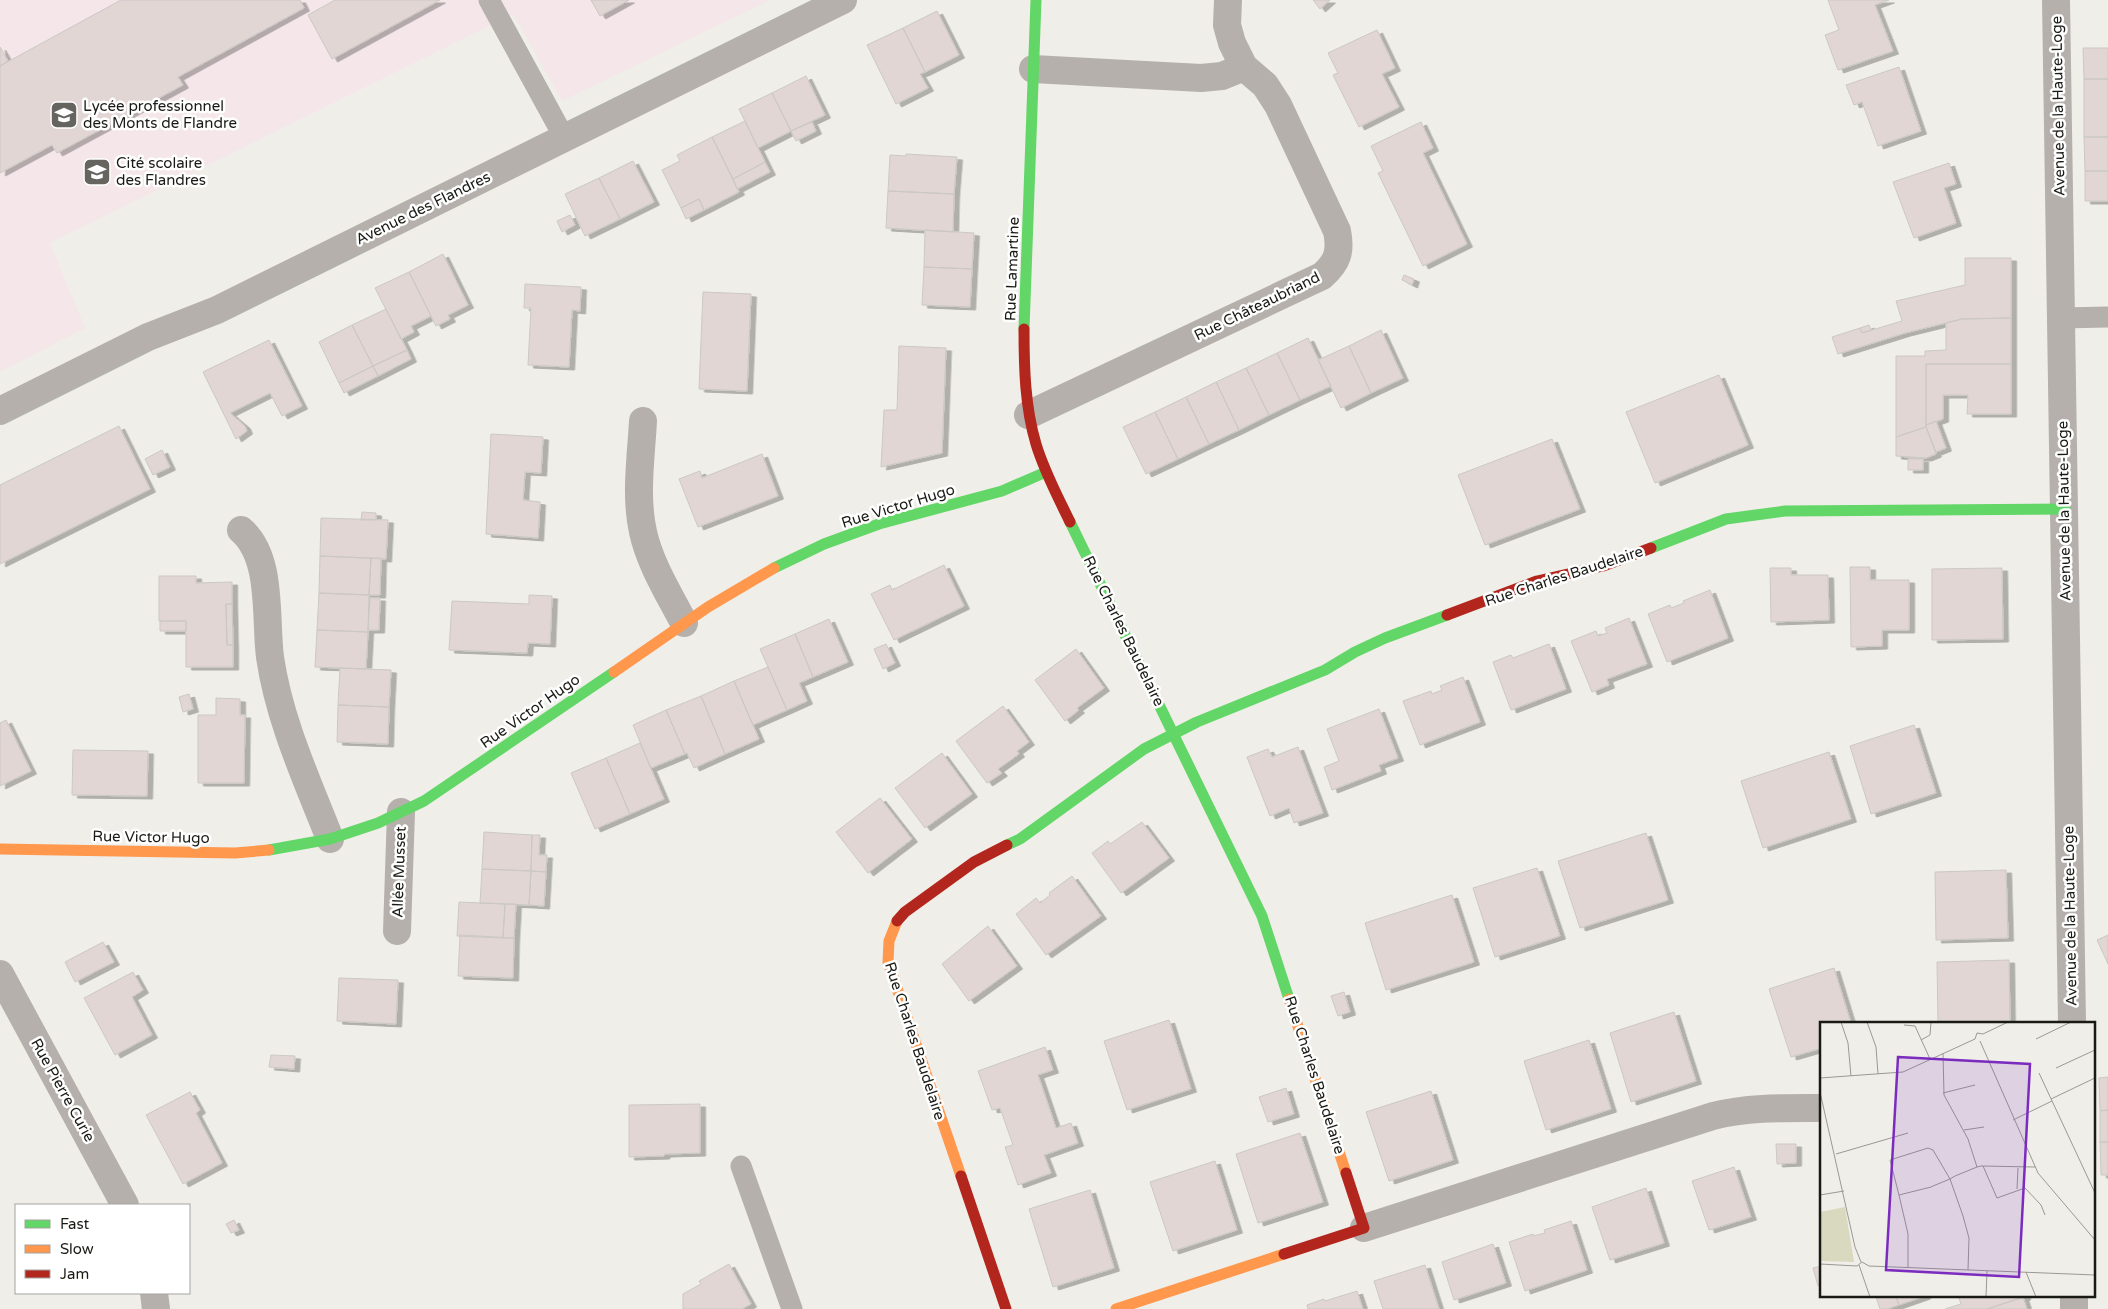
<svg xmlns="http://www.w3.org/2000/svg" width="2108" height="1309" viewBox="0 0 2108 1309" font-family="'Varela Round',sans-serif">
<defs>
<filter id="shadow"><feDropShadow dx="5.5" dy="3" stdDeviation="0" flood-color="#0004"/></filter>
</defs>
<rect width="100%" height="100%" fill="#f0eee8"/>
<path fill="#f4e6e9" d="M0 0H770L562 101 513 14 50 243 85 328 0 372Z"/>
<path fill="#e1d6d3" stroke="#cbc8c4" filter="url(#shadow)" d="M121 0H300L304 8 178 77 183 85 57 153 52 145 0 173V66Z
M335 0H440L332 59 308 15Z
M591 0H629L600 16Z
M1313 0H1330L1320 9Z
M1828 0H1889L1875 5 1893 51 1838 70 1825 35 1839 30Z
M937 11 959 55 925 72 903 28Z
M903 28 925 72 920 74 928 88 896 104 867 45Z
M1377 30 1395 68 1382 74 1399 107 1359 127 1333 75 1338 73 1328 53Z
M0 47 8 61 0 66Z
M2083 48H2108V79H2084Z
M1899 67 1921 131 1878 146 1862 102 1854 105 1846 85Z
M806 76 825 115 791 131 772 93Z
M2084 79H2108V137H2084Z
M772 93 791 131 758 148 739 109Z
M745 121 765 162 733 179 712 137Z
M812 122 816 131 796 141 791 131Z
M1421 122 1433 148 1423 153 1467 244 1423 266 1378 173 1383 171 1371 146Z
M712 137 739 192 704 210 699 199 681 208 662 170 680 161 677 155Z
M2084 137H2108V171H2085Z
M906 154 957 157 954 194 888 191 890 155 906 156Z
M633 161 654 202 620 219 599 178Z
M765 162 770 172 737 189 733 179Z
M1949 163 1956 184 1944 188 1956 223 1914 238 1893 182Z
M2085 171H2108V201H2085Z
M599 178 620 219 585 236 565 194Z
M888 191 954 194 953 232 886 228Z
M699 199 704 210 686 219 681 208Z
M570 215 575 225 562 232 557 221Z
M925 230 974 233 972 269 924 267Z
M443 254 468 305 448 315 450 319 436 326 409 272Z
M1965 258H2011V318L1962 319 1905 333 1838 354 1832 337 1860 328 1862 333 1902 321 1896 301 1965 285Z
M924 267 972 269 970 307 922 305Z
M409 272 431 316 411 326 414 332 401 339 375 288Z
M1404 275 1414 279 1412 285 1402 280Z
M525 284 581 287 580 311 572 310 569 367 528 365 531 308H524Z
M703 292 751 294 747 391 699 389Z
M386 309 407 350 373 366 352 325Z
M2011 318V364H1926V427L1896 437V356H1925V351L1946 350V323L1962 319Z
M352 325 373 366 339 383 319 342Z
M1869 325 1871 330 1862 333 1860 328Z
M1381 330 1403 378 1371 393 1349 346Z
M1308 338 1331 386 1300 400 1277 353Z
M269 340 302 406 282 416 270 393 230 413 245 426 247 431 236 439 203 372Z
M899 346 946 348 942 453 881 467 884 410H897Z
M1349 346 1371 393 1341 408 1318 360Z
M407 350 411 359 378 376 373 366Z
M1277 353 1300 400 1269 415 1246 368Z
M1926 364H2011V414H1967L1968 395H1943V419L1926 425Z
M373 366 378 376 344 393 339 383Z
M1246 368 1269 415 1239 430 1216 382Z
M1719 375 1748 445 1655 483 1626 412Z
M1216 382 1239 430 1209 444 1186 397Z
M1186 397 1209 444 1178 459 1155 412Z
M1155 412 1178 459 1146 474 1123 427Z
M1936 421 1946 448 1936 452 1926 427V425Z
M119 426 150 489 0 564V485Z
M1926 427 1936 454 1926 458 1896 456V437Z
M491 434 543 437 541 473 525 472 523 500 540 502 538 538 486 534Z
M1552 439 1580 509 1485 545 1458 475Z
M162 450 170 467 153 475 145 459Z
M762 454 778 496 698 527 679 479 700 471 702 478Z
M1908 459H1923V470H1908Z
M362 512 376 513V520H361Z
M321 518 388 520 386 559 320 556Z
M320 556 371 558 369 595 319 593Z
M371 558H381L380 595H369Z
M944 565 964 606 894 640 871 594 890 585 892 590Z
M1850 567H1870V580H1909V630H1882V646L1851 647Z
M1770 568H1791V575H1828L1829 620 1771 622Z
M2002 568 2003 639 1932 640V569Z
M159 576H196V583L232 582V604H226L227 645H233V667H186V621H159Z
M1710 590 1728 638 1667 662 1648 614 1670 605 1671 608 1684 603 1683 601Z
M319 593 369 595 368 632 317 630Z
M529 595 552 596 550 644 528 643 527 653 449 650 452 601 529 604Z
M370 598H380L379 630H368Z
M226 604H232L233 645H227Z
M1629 618 1647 664 1607 679 1609 685 1592 692 1571 641 1596 631 1598 636 1607 633 1605 628Z
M829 619 848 662 813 677 795 634Z
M160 621H186V631H160Z
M317 630 368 632 366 669 315 667Z
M795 634 813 677 799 683 807 701 787 710 760 649Z
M886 644 895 663 883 669 874 649Z
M1549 644 1566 689 1511 710 1493 662 1511 655 1513 658Z
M1076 649 1104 688 1077 708 1079 710 1065 721 1035 680Z
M768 667 787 710 753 725 734 681Z
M340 668 391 670 389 707 338 705Z
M1463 677 1480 722 1420 745 1403 701 1431 691 1432 694 1442 690 1440 686Z
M734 681 759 739 725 754 701 696Z
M189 694 193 709 183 712 179 697Z
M701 696 725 754 694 768 687 753 685 754 666 710Z
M216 698 240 699V715H245L244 783H198V715H216Z
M338 705 389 707 388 744 337 742Z
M1003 706 1029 742 1017 751 1019 754 998 769 1002 773 987 783 956 741Z
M1379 709 1398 758 1379 765 1381 771 1332 790 1324 767 1339 761 1327 729Z
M666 710 685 754 651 768 633 725Z
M6 720 31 771 0 786V723Z
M1914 725 1936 793 1871 814 1850 746Z
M640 743 664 799 630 814 606 758Z
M1298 747 1323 813 1294 823 1289 808 1270 816 1247 757 1268 749 1272 757Z
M73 750 148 751 147 796 72 795Z
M1829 752 1851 819 1763 848 1741 781Z
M942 753 972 794 925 828 895 788Z
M606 758 630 814 595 829 571 773Z
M880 798 912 839 868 873 836 832Z
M1142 822 1169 858 1121 893 1092 853 1108 841 1110 844Z
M484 832 532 835 531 871 482 869Z
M1646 833 1668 900 1580 928 1558 861Z
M532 835H540L539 855H547L546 872 531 871Z
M1537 868 1560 936 1495 957 1473 888Z
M482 869 531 871 529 905 480 903Z
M2006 870 2008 938 1936 940 1935 872Z
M531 871 546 872 544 906 529 905Z
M1072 876 1101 916 1046 955 1016 914 1036 898 1040 903 1050 895 1049 893Z
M1452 895 1474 962 1386 990 1365 923Z
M459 902 505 904 503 938 457 936Z
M505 904H516L514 938H503Z
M988 926 1017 966 969 1001 942 964Z
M460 935 514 938 513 978 458 976Z
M2108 935V964L2097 940Z
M103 942 114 962 75 982 65 962Z
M2009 960 2010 1023H1938L1937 962Z
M1834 968 1851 1023H1822V1048L1791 1057 1769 989Z
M133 972 143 990 132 997 152 1035 115 1055 84 998Z
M339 978 398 980 396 1024 337 1021Z
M1344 992 1350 1012 1338 1016 1331 996Z
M1674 1012 1696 1081 1631 1102 1610 1033Z
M1169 1020 1191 1089 1127 1110 1104 1041Z
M1589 1040 1611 1109 1546 1130 1524 1061Z
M1045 1047 1053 1070 1038 1075 1056 1128 1071 1123 1078 1143 1044 1155 1051 1173 1018 1185 1005 1147 1013 1145 1000 1108 992 1110 978 1071Z
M271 1055 295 1056 294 1069 269 1067Z
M2108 1077V1110L2100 1111 2099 1078Z
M1286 1088 1294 1114 1268 1122 1259 1097Z
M1431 1091 1453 1160 1389 1181 1366 1112Z
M190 1092 200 1110 196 1113 222 1163 183 1184 146 1115Z
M700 1104V1153L665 1154 664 1156 629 1157V1105Z
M2108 1110V1142H2100V1111Z
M1300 1133 1323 1202 1258 1223 1236 1154Z
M2100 1142H2108V1175H2101Z
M1776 1144H1796V1163L1777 1164Z
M1215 1161 1237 1230 1173 1251 1150 1182Z
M1734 1167 1751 1217 1709 1230 1692 1181Z
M1646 1188 1664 1243 1610 1260 1592 1207Z
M1090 1190 1114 1268 1053 1287 1029 1209Z
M234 1220 239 1230 231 1233 226 1224Z
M1571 1221 1587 1270 1525 1291 1509 1242 1533 1234V1236L1545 1233 1544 1230Z
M1493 1244 1506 1283 1454 1300 1442 1262Z
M729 1264 751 1304 742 1309H683V1294L701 1284 699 1281Z
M1425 1265 1439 1309H1383L1374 1281Z
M1822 1266V1285L1818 1286 1813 1268Z
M1357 1291 1363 1309H1308L1307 1305 1324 1299 1325 1301Z
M1895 1295 1899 1305 1887 1309H1880L1876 1297Z
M1895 1295H1925V1296L1899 1305Z
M1958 1295H2025V1297L1987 1309H1945L1961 1304Z
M2023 1297 2027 1309H1987Z"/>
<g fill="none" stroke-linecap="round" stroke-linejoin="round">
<path stroke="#b5b0ac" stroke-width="21" d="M489 0 565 139
M2061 318 2108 317
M741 1166 792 1309"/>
<path stroke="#b5b0ac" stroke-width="28" d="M2056 0 2072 1023
M1033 69 1201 78 1222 76 1244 67
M0 411 148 337 217 310 843 0
M1028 415 1322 276C1338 262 1341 251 1337 231L1278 105 1265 85 1244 67 1232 43 1227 25 1228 0
M643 421C641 458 635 496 643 532 650 564 669 594 684 623
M241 530C273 557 265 619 270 657 279 720 307 780 330 839
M397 931 401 812
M0 974 125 1205
M1364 1228 1713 1116C1749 1107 1785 1108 1822 1108
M154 1293 156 1309
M2074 1295V1309"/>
<path stroke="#63d668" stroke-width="11" d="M1024 329 1036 0
M1070 522 1262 916 1289 999
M1651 548 1726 519 1785 511 2065 509
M774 568 824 544 879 524 1002 491 1046 472
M1007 845 1020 839 1144 749 1197 722 1325 670 1355 652 1385 638 1447 615
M269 850 330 839 378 823 424 801 614 672"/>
<path stroke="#ff974d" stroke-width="11" d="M614 672 708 607 774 568
M0 849 235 853 269 850
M897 921 889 941 888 962 961 1176
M1289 999 1346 1173
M1116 1309 1284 1254"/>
<path stroke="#b3261e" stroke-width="11" d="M1024 329C1024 368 1025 407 1036 444 1044 471 1058 497 1070 522
M1447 615 1537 581 1603 566 1651 548
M897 921 905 912 974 862 1007 845
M961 1176 1006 1309
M1284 1254 1364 1228 1346 1173"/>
</g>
<defs>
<g id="school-square" transform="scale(1.4375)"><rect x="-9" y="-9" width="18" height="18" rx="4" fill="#65645f" stroke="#fff"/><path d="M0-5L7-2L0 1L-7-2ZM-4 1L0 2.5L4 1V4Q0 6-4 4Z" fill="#fff"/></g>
</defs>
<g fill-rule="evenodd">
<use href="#school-square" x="64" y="115"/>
<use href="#school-square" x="97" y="172"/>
</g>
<g text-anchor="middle" stroke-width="5" stroke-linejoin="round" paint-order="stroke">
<g font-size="15" fill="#1a1a15" stroke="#fff" text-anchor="start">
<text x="83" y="111">Lycée professionnel<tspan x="83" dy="17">des Monts de Flandre</tspan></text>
<text x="116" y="168">Cité scolaire<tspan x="116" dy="17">des Flandres</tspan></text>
</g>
<g font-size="15" fill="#1a1a15" stroke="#fff">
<text transform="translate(2058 106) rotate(-91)" y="5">Avenue de la Haute-Loge</text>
<text transform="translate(423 208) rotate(-26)" y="5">Avenue des Flandres</text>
<text transform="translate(1012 269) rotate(-88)" y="5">Rue Lamartine</text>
<text transform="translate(1257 306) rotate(-26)" y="5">Rue Châteaubriand</text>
<text transform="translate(898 506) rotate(-17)" y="5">Rue Victor Hugo</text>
<text transform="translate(2064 511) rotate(-91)" y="5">Avenue de la Haute-Loge</text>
<text transform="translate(1564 576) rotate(-18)" y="5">Rue Charles Baudelaire</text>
<text transform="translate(1124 631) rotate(64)" y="5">Rue Charles Baudelaire</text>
<text transform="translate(530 711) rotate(-35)" y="5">Rue Victor Hugo</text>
<text transform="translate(151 837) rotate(1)" y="5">Rue Victor Hugo</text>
<text transform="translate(399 872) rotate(-88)" y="5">Allée Musset</text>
<text transform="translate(2070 916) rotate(-91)" y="5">Avenue de la Haute-Loge</text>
<text transform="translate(915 1041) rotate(72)" y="5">Rue Charles Baudelaire</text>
<text transform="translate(1315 1075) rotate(72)" y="5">Rue Charles Baudelaire</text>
<text transform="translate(63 1090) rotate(61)" y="5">Rue Pierre Curie</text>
</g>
</g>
<g transform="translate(1820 1022)">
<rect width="275" height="275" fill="#f0eee8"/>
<path d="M25 185 34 240 0 239V190Z" fill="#d8d9bf"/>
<path fill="none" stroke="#9a9994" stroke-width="1" d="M21 0 28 21 31 54M47 0 56 25 58 52M84 3 95 4 110 37M155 17 157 11 163 12 188 0M216 17 251 0M101 18 110 13 111 0M160 19 218 151 275 218M123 31 124 73 148 117 157 145M236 46 275 28M219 51 275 171M0 56 83 50 155 17M0 70 35 225 41 240M123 71 155 63M231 77 275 56M193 98 232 79M144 108 164 105M16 132 88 111M163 144 177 176 205 166 221 183 225 193M197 167 198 146M0 173 24 169M79 173 88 212V246M0 242 37 244 42 240 49 244 275 253M39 243 50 275M148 248 149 216 143 194 130 157 113 128 108 126 70 138 79 173 111 165 113 164 130 157 135 154 157 145 161 144 215 145M206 250 216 275M166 275 167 249"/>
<path fill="#7b2cbf" fill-opacity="0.15" stroke="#7b2cbf" stroke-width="2.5" d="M78 35 210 42 199 255 66 248Z"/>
<rect width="275" height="275" fill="none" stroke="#1a1a15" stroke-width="2.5"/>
</g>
<rect x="15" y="1204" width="175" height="90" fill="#ffffff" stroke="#a3a3a1"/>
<rect x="25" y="1220" width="25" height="8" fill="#63d668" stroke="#a3a3a1"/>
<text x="60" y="1229" font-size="15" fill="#1a1a15">Fast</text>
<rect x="25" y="1245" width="25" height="8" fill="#ff974d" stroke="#a3a3a1"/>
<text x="60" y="1254" font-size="15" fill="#1a1a15">Slow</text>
<rect x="25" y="1270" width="25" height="8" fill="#b3261e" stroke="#a3a3a1"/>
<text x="60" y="1279" font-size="15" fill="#1a1a15">Jam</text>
</svg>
